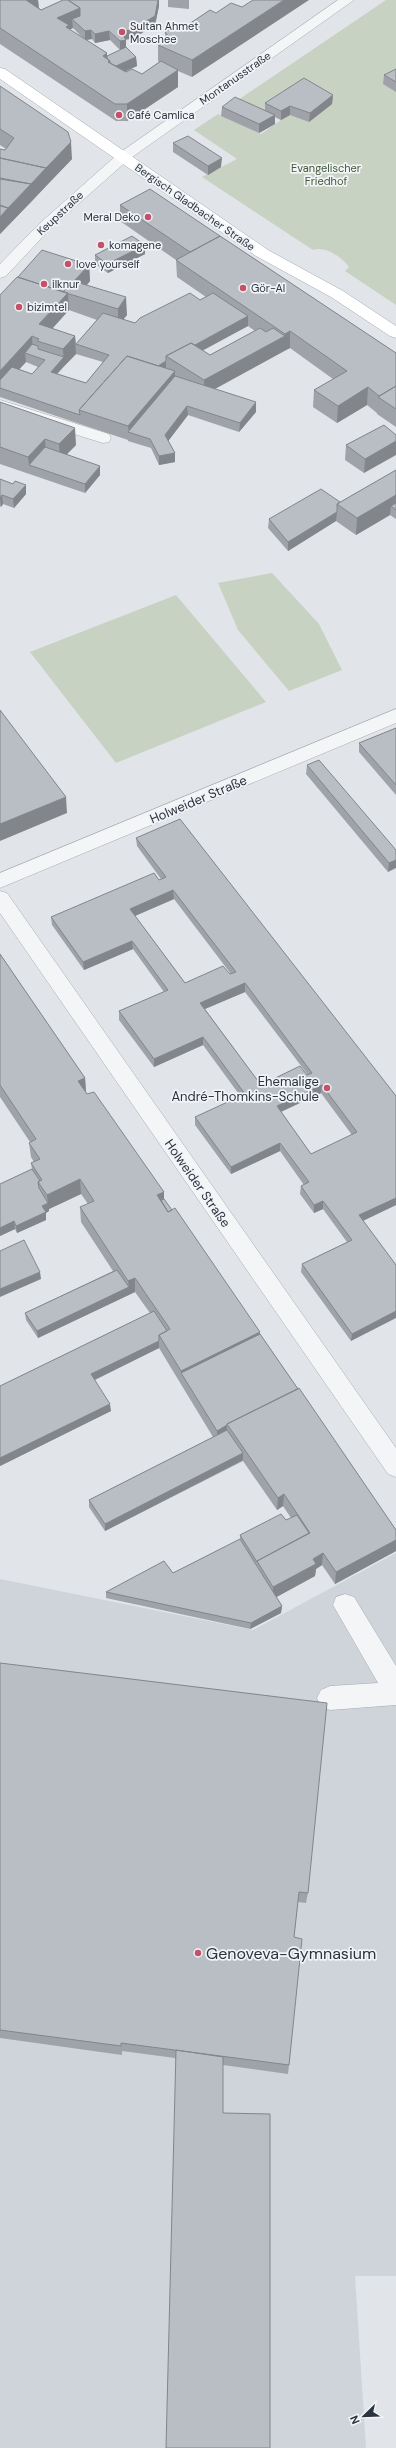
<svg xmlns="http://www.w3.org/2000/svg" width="396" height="2448" viewBox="0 0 396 2448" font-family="'DM Sans',sans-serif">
<rect width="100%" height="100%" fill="#e1e4e8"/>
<path fill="#cfd4da" d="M396 1553V2276H355L366 2448H0V1579L253 1630Z"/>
<path fill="#c8d2c3" d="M386 0H396V305L345 271 349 267C343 258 325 245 313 250L202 177 237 159 194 130 218 114 261 134 281 120 238 100Z
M272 573 319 624 342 670 289 691 238 630 218 583Z
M176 595 266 702 116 763 30 652Z"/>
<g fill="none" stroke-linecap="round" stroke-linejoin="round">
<g stroke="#a7abb2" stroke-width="1">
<path id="service" d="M0 400 109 434 111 438 109 442 103 443 0 411Z
M345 1594 354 1597 396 1666V1705L330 1710 321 1706 317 1698 321 1690 330 1686 378 1683 333 1605 336 1597Z"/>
</g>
<g stroke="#a7abb2" stroke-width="1">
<path id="minor" d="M123 152 131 157 128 160 49 230 6 276 0 278V264L39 224 118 154Z
M396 709V723L0 888V873Z
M0 891 7 893 396 1448V1477L388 1474 0 913Z"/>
</g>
<g stroke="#a7abb2" stroke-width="1">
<path id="tertiary" d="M338 0H354L128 160H118L115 157 118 154Z"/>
</g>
<g stroke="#a1aab3" stroke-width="1">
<path id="primary" d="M0 68 5 69 268 250 343 291 396 326V338L390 336 331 297 256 256 0 79Z"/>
</g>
<use href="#service" fill="#f3f5f7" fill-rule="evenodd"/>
<use href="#minor" fill="#f3f5f7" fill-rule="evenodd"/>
<use href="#tertiary" fill="#f3f5f7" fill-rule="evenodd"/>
<use href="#primary" fill="#fff" fill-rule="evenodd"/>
</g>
<path fill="#9fa3a9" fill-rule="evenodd" d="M0 0H38L39 8 41 10 63 0H159V6L155 25 132 39H125L126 47 136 57 137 66 125 71 142 74 159 62 158 61V45L165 40V32L186 26 210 10 192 77 178 71V87L127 121H116L0 44ZM73 28 83 38 69 29ZM92 39 95 43 110 40 120 50 107 56V53L86 40Z
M168 0H189V9L168 7Z
M396 69V92L383 84 384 75Z
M0 86 72 159 0 234V149L5 150 6 149 0 145Z
M333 95 332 104 309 122 290 115 281 120 275 117V124L259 133 221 116 222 107 265 110V103Z
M173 143 221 167 208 175 173 152Z
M120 205 220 236 396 353V427L377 414V413L367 405 337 423 313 407 314 390 333 379 290 348 214 389 256 412 239 432 188 415 168 441 175 453V462L159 465 151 448 128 441V440L80 424 0 397V295L89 265 90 281 87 285 127 315 123 319 135 323 200 300 206 297 177 277 176 260 120 221ZM69 310 97 320 76 344 75 336 52 329ZM248 326 255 331 210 355 202 350ZM76 354 103 362 86 383 57 374ZM26 362 38 367 32 374 19 369Z
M145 254 108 273 95 264V255Z
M0 402 76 445 67 454 100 475 85 493 0 464Z
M384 425 364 473 345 460 346 445Z
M396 470V519L390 515 356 535 336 521 288 551 268 528 269 519 340 502Z
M0 479 13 484 26 485V494L14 508 3 504 1 507 0 506Z
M396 728V795L359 752V743Z
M307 765 396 850 388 872 306 774Z
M136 838 396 1096V1205L363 1221 396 1265 351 1341 301 1272 302 1264 347 1242 323 1209 314 1213 300 1194 301 1186 304 1185 280 1151 231 1174 195 1125V1117L241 1097 203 1045 154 1067 119 1020V1011L164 992 133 949 84 970 52 925 51 917 161 879 137 846ZM174 899 231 974 185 983 135 916ZM245 992 308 1075 261 1085 205 1009ZM321 1093 352 1135 311 1154 281 1112Z
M0 954 85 1078 86 1092 164 1192V1199L260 1334 396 1530V1551L335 1584 322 1565 316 1569 315 1576 276 1597 282 1606 281 1613 250 1629 106 1598V1592L173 1573 240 1539V1535L286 1520 291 1518 283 1506 277 1510 243 1461 105 1531 89 1507V1500L213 1437 159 1348 95 1380 111 1411 0 1466V1386L150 1313 135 1292 38 1338 26 1320 25 1313 113 1271 81 1222 80 1207 88 1204 81 1194 49 1209V1211L46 1213V1220L17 1233 15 1229 0 1236V1184L32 1169 31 1163 34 1162 31 1157 29 1143 30 1142 0 1097Z
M0 1663 308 1893 306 1903 298 1902 294 1937 289 2065 288 2074 223 2065V2113L270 2448 175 2058 122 2051V2055L0 2038Z"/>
<path fill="#82858a" d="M25 0H38L39 10Z
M158 0H159V6L155 25 132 39 121 40V31Z
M284 0H309L192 77V60Z
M80 8V25L72 19 73 28 69 30 70 42 57 18Z
M91 30 92 39 85 40V31Z
M109 31 110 40 95 43V34Z
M126 40V49L120 50V41Z
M107 53V67L103 56Z
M136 57 137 66 109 79 108 62 110 61Z
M178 70V87L127 121V104Z
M333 95 332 104 309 122 310 113Z
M290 106V115L281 120V111Z
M275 115V124L259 133V124Z
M71 142 72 159 47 185 46 168Z
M222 158 221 167 208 175V166Z
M46 168 47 185 32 201 31 184Z
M31 184 32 201 0 234V217Z
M145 245V254L108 273 107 264Z
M89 265 90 281 77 296 64 292Z
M68 293 69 310 40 342 39 324Z
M126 297 127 315 118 326V309Z
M248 316V326L178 364 170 359Z
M290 331V348L284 351 285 334Z
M32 336 33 354 25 353 26 362 1 389 0 388V371Z
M75 336 76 354 64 366 63 349Z
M285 336 284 351 204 395V380Z
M64 357V366L51 381V372Z
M166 361V370L152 369Z
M175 371V385L129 432 128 426Z
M368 387 367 405 337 423 338 406Z
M256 402V412L239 432 240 423Z
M187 406 188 415 166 444 165 435Z
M75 428 76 445 60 461 59 444Z
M45 439 46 456 29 465 28 457Z
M396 441V455L364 473 365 459Z
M175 453V462L159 465V456Z
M100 466V475L85 493V484Z
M26 485V494L14 508 13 499Z
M2 495 3 504 1 507 0 498Z
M396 495V510L391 506 390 515 356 535 357 518Z
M337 512 336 521 288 551V542Z
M66 797 67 813 0 841V824Z
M396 860V868L388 872 389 863Z
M173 890 174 899 130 918V909Z
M132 941 133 949 84 970 83 962Z
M245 983V992L200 1011V1003Z
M203 1037V1045L154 1067V1059Z
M85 1078 86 1092 78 1081Z
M322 1085 321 1093 276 1114 277 1106Z
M280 1143V1151L231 1174V1167Z
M80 1179 81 1194 49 1209V1211L46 1213V1220L17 1233 16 1226 42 1206 48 1204 47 1195Z
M164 1192V1207L157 1195Z
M396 1198V1205L358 1223 359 1215Z
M323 1201V1209L314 1213V1205Z
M14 1221 15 1229 0 1236V1228Z
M40 1272 41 1279 0 1297V1289Z
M135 1278V1292L38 1338 37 1331 129 1287 128 1281Z
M396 1311V1318L351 1341 352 1334Z
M260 1332 259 1346 181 1373V1371Z
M159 1341V1348L92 1381 91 1374Z
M110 1404 111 1411 0 1466V1458Z
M227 1425V1437L217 1442V1431Z
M243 1453V1460L105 1531V1524Z
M284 1494 283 1506 277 1510 278 1498Z
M396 1540V1551L335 1584 336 1572Z
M323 1553 322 1565 316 1569 315 1576 273 1599V1587L313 1559Z
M282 1606 281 1613 250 1629 251 1623Z"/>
<path fill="#b9bec5" stroke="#82858a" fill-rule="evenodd" d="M0 0H26L41 10 63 0H68L80 8 57 18 69 25 66 27 107 53 103 56 110 61 108 62 126 72 132 69 142 74 161 61 178 70 127 104H115L0 28Z
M68 0H158L155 16 131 30 121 31 126 40 120 41 109 31 95 34 91 30 85 31 72 19 80 16V8Z
M253 0H284L192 60 158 45 169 37 165 32 173 27 186 26 210 10 216 13 231 3 242 7Z
M126 47 136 57 116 66 110 63V61L107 59V56Z
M396 69V82L384 75Z
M304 78 333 95 310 113 290 106 281 111 265 103Z
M0 86 68 132 71 142 46 168 0 158V149L5 150 14 138 0 129Z
M235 97 275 115 259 124 222 107Z
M188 136 222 158 208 166 173 143Z
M0 158 46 168 31 184 0 178Z
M0 179 31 184 8 208 0 205Z
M150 189 220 236 190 252 120 205Z
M0 206 8 208 0 217Z
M132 236 145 245 107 264 95 255Z
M220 236 396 353V386L379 396 368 387 338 406 314 390 347 371 290 331 285 334 176 260Z
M42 250 89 265 74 281H73L63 292 18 277Z
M17 277 68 293 39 324 75 336 63 349 37 341 39 339 32 336 0 371V295Z
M73 281 126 297 118 309 63 292Z
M190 293 200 300 213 293 248 316 195 345 191 343 166 356V361L158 366 127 356 79 410 80 415 0 388V380L12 367 32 374 45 360 25 353 32 344 38 346V349L64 357 51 372 86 383 109 355 76 344 103 313 135 323 140 318Z
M260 328 266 332 273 328 285 336 204 380 166 356 191 343 210 355Z
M127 356 175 371 128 426 79 410Z
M175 376 256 402 240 423 187 406 165 435 175 453 159 456 150 439 128 432Z
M396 386V409L378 397Z
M0 402 75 428 59 444 45 439 28 457 0 447Z
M384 425 396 435V441L365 459 346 445Z
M45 447 100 466 85 484 29 465Z
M396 470V495L357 518 337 504Z
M0 479 13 484 15 481 26 485 13 499 2 495 0 498Z
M321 489 340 502 337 504V512L288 542 269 519Z
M396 503V510L391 506Z
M0 710 66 797 0 824Z
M396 728V785L359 743Z
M319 760 396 850V860L389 863 307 765Z
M180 819 396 1096V1198L359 1215 396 1265V1311L352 1334 302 1264 352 1240 323 1201 314 1205 301 1186 309 1182 280 1143 231 1167 195 1117 245 1094 203 1037 154 1059 119 1011 168 990 132 941 83 962 51 917 154 873 159 880 166 877 136 838ZM173 890 236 972 230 974 223 966 185 983 130 909ZM245 983 312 1073 307 1075 300 1066 261 1085 200 1003ZM322 1085 357 1132 311 1154 277 1106Z
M0 954 85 1078 78 1081 87 1094 94 1092 164 1192 157 1195 168 1212 175 1208 260 1332 181 1371 159 1335 170 1329 135 1278 128 1281 80 1207 94 1201 80 1179 47 1195 38 1182 42 1180 31 1163 40 1159 29 1143 36 1139 0 1085Z
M32 1169 40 1181 38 1182 39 1188 48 1203 42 1206 46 1212 16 1226 14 1221 0 1228V1184Z
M164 1199 172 1210 168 1212 161 1200Z
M24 1240 40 1272 0 1289V1251Z
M117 1270 129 1287 37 1331 25 1313Z
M154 1311 167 1331 159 1335V1341L91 1374 110 1404 0 1458V1386Z
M260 1334 298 1389 227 1424V1425L217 1431 181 1373Z
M299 1388 396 1530V1540L336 1572 323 1553 313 1559 316 1564 273 1587 257 1561 310 1533 284 1494 278 1498 227 1424Z
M227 1430 243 1453 105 1524 89 1500Z
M281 1514 286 1520 297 1515 309 1533 257 1561V1562L240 1535Z
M240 1539 282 1606 251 1623 106 1592 164 1561 173 1573Z
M0 1663 327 1703 308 1893 299 1892 294 1937 302 1939 289 2065 121 2043V2046L0 2030Z
M176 2050 223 2057V2113L270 2114V2448H166Z"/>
<g fill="#c25169" stroke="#f1f3f6" stroke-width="1.5">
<circle cx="122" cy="32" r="4"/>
<circle cx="119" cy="115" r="4"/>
<circle cx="148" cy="217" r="4"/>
<circle cx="101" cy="245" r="4"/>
<circle cx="68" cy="264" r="4"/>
<circle cx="44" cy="284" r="4"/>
<circle cx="243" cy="288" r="4"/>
<circle cx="19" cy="307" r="4"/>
<circle cx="327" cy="1088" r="4"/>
<circle cx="198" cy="1953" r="4"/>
</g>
<g text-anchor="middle" stroke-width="3.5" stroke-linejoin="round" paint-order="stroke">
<g font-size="11" fill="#2b333f" stroke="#f1f3f6" text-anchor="start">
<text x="130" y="30">Sultan Ahmet<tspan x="130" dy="13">Moschee</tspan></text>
<text x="127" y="119">Café Camlica</text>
<text x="140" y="221" text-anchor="end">Meral Deko</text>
<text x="109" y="249">komagene</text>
<text x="76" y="268">love yourself</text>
<text x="52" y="288">ilknur</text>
<text x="251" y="292">Gör-Al</text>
<text x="27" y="311">bizimtel</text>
</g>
<g font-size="11" fill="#2b333f" stroke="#f1f3f6">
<text transform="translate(235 78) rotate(-35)" y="4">Montanusstraße</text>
<text transform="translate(195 207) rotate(35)" y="4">Bergisch Gladbacher Straße</text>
<text transform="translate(60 213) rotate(-43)" y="4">Keupstraße</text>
</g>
<g font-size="11" fill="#415939" stroke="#f1f3f6">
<text x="326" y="172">Evangelischer<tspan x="326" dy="13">Friedhof</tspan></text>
</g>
<g font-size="13" fill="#2b333f" stroke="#f1f3f6">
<text transform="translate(198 799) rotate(-23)" y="5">Holweider Straße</text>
<text transform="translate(198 1183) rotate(55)" y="5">Holweider Straße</text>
</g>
<g font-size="13" fill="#2b333f" stroke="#f1f3f6" text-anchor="end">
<text x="319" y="1086">Ehemalige<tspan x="319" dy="15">André-Thomkins-Schule</tspan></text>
</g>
<g font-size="16" fill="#2b333f" stroke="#f1f3f6" text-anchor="start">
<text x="206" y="1959">Genoveva-Gymnasium</text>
</g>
</g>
<g transform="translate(364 2416) rotate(247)" stroke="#f1f3f6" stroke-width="3" paint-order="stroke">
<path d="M0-3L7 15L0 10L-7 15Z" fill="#2b333f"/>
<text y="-6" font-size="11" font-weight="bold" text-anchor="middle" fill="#2b333f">N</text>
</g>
</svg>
